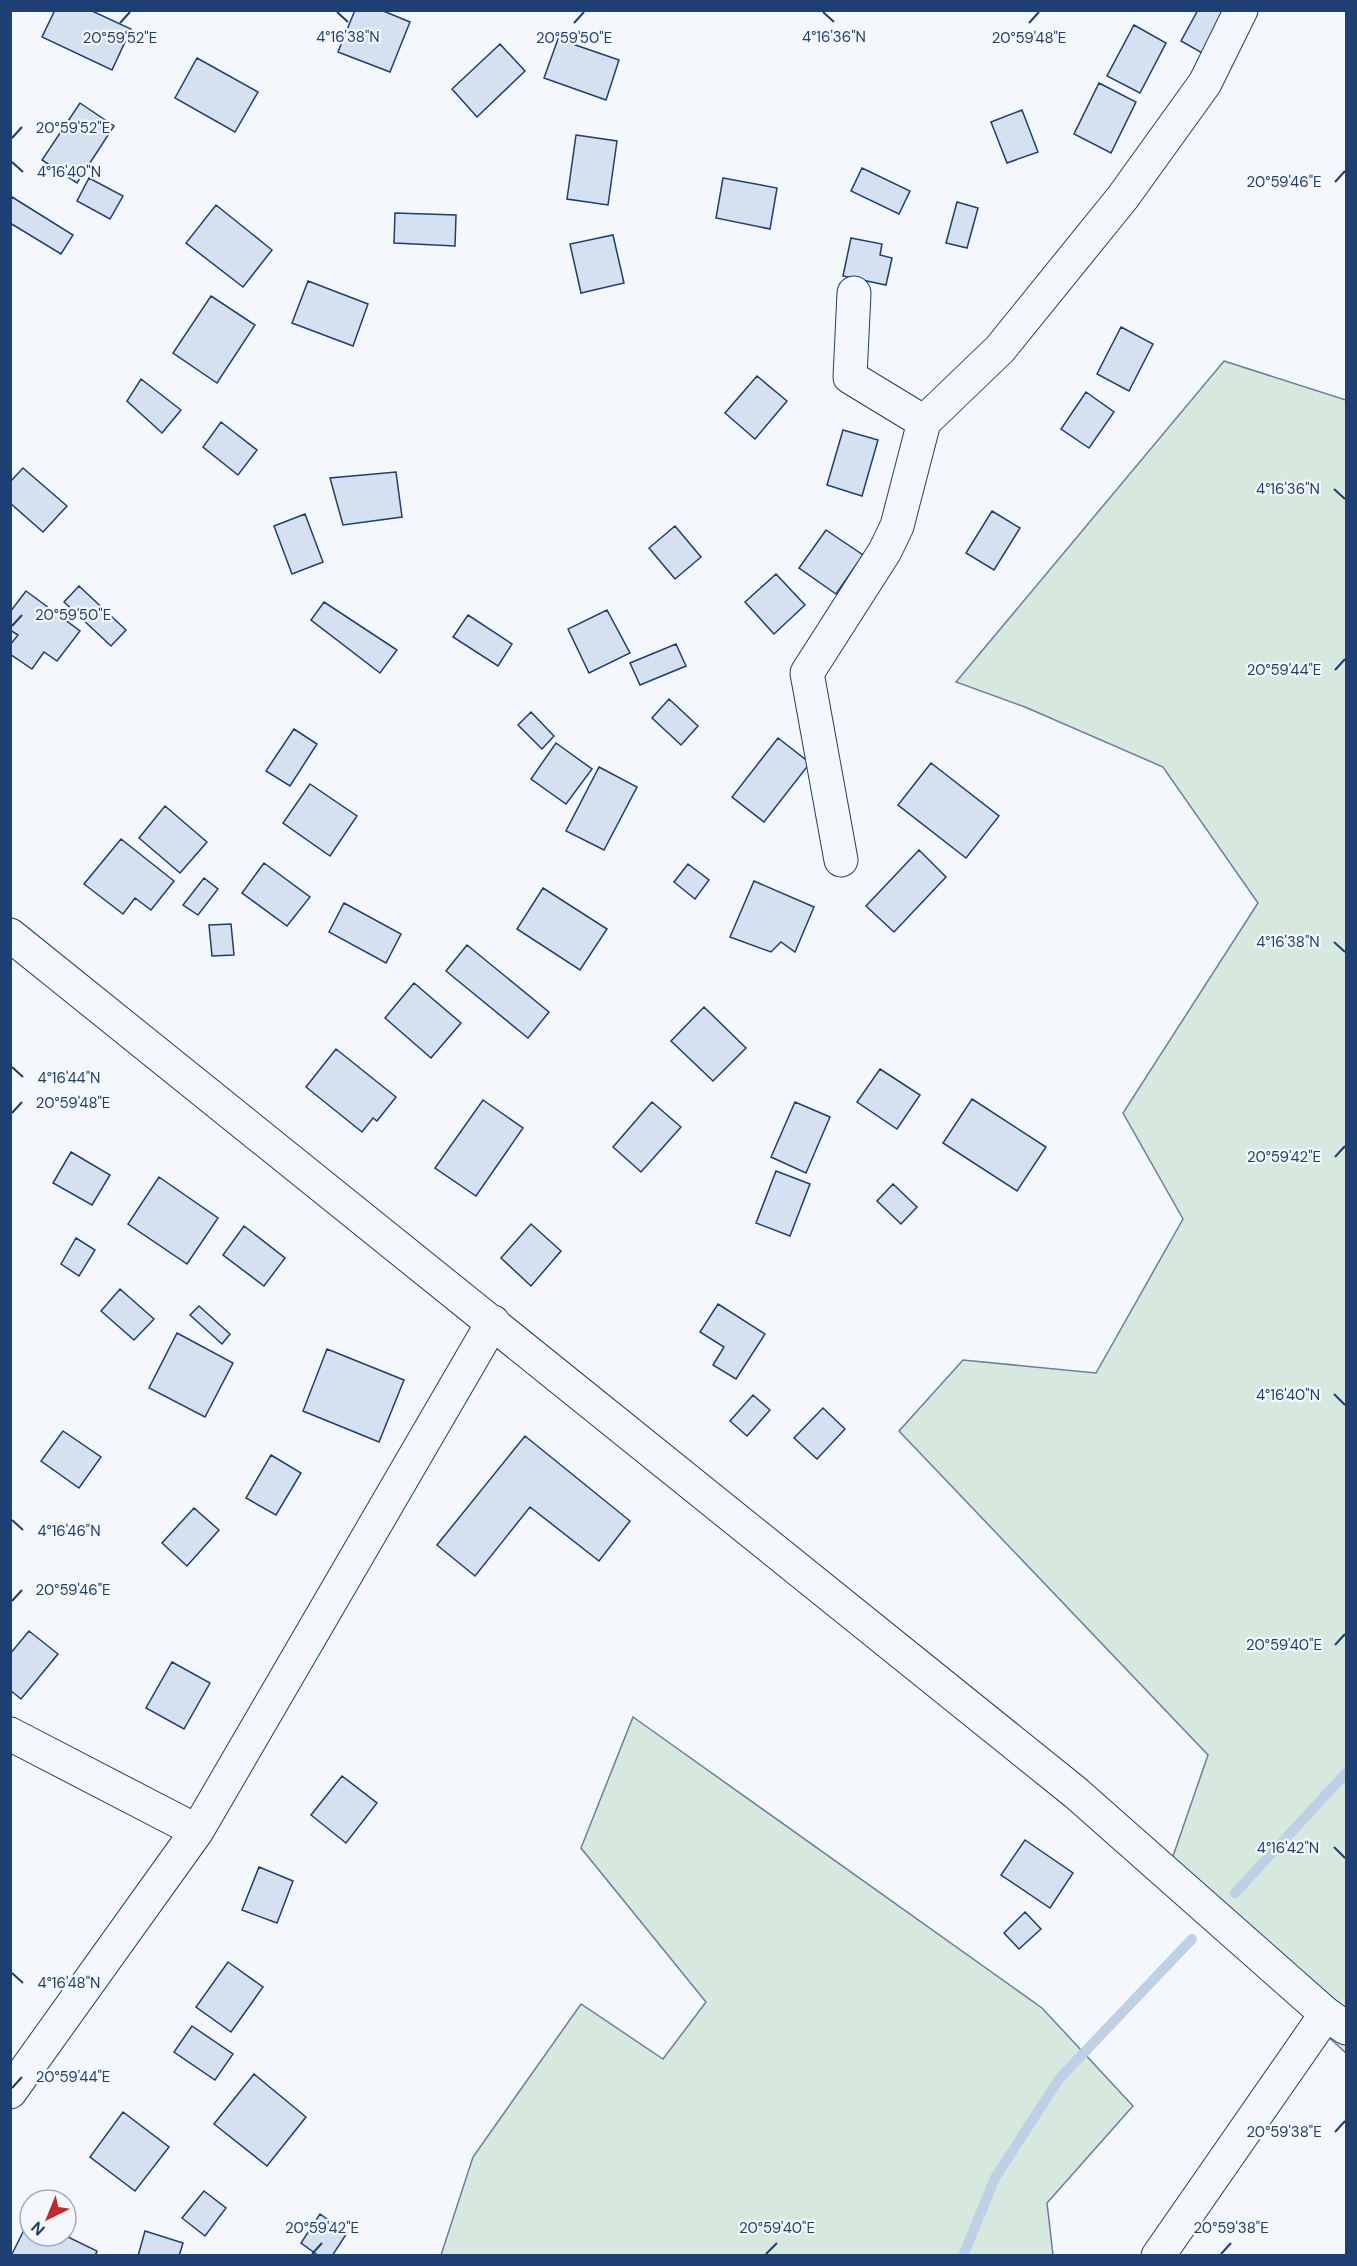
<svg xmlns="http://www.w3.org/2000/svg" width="1357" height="2266" viewBox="0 0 1357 2266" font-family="'DM Sans',sans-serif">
<rect width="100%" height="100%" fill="#f4f7fb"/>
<path fill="#d7e8df" stroke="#687fa3" stroke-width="1.5" d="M1224 361 1346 400V2053L1163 1885 1208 1755 899 1431 963 1360 1096 1373 1183 1219 1123 1113 1258 903 1163 767 1025 707 956 682Z
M633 1717 1042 2008 1133 2106 1047 2203 1053 2255H441L473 2157 581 2004 663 2059 706 2002 581 1848Z"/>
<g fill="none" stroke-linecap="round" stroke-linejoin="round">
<path stroke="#bed0e5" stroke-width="10" d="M1235 1893 1346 1773
M963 2256 995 2178 1059 2079 1192 1939"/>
</g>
<path fill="#d5e0f0" stroke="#1d3f73" stroke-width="1.5" d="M55 10H90L131 29 112 70 42 37Z
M355 10H381L410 22 390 72 338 52Z
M1198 10H1237L1211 58 1181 41Z
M1134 25 1166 43 1140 93 1107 76Z
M558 39 619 60 606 100 544 78Z
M500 44 525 71 477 117 452 89Z
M197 58 258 92 235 132 175 98Z
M1099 83 1136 102 1111 153 1074 134Z
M80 103 114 126 77 183 42 160Z
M1022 110 1038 152 1007 163 991 122Z
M576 135 617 141 608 205 567 199Z
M862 168 910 191 899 214 851 191Z
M89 178 123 196 110 219 77 201Z
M723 178 777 188 770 229 716 218Z
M12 197 73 235 61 254 10 223V200Z
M957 202 978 208 967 248 946 243Z
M216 205 272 250 243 287 186 243Z
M395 213 456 215 455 246 394 243Z
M613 235 624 283 581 293 570 244Z
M851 238 882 244 880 255 892 258 886 285 843 276Z
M308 281 368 304 353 346 292 323Z
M211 296 255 325 217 383 173 353Z
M1121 327 1153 344 1129 391 1097 374Z
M757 376 787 401 755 439 725 413Z
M141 379 181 410 162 433 127 401Z
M1086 392 1114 412 1089 448 1061 429Z
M221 422 257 450 238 475 203 447Z
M843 430 878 440 862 496 827 485Z
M23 468 67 506 43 532 10 503V482Z
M396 472 402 517 343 525 330 478Z
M992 511 1020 528 994 570 966 553Z
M305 514 323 562 292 574 274 526Z
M675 526 701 557 675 579 649 548Z
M826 530 863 555 836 594 799 568Z
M776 574 805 605 774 634 745 602Z
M79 586 126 630 111 646 64 602Z
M26 591 80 631 57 661 44 652 32 669 10 654V645L18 635 10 630V612Z
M324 602 397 650 380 673 311 620Z
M607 610 630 653 589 673 568 629Z
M468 615 512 644 498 666 453 637Z
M676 644 686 666 640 685 630 663Z
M669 699 698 726 681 745 652 718Z
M531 712 554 736 542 749 518 725Z
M294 729 317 744 290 786 266 771Z
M778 738 810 763 764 822 732 797Z
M556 743 592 769 566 804 531 779Z
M931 763 999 816 966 858 898 805Z
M599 767 637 787 604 850 566 831Z
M310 784 357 816 330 856 283 823Z
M165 806 207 842 180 873 139 838Z
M121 839 174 881 151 910 135 898 123 914 84 884Z
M919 850 946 877 894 932 866 906Z
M264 863 310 897 287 926 242 893Z
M688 864 709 880 695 899 674 882Z
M204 878 218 889 198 915 183 905Z
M754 881 814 907 795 952 781 942 771 952 730 937Z
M543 888 607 929 580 970 517 929Z
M344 903 401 934 386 963 329 932Z
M231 924 234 955 212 956 209 925Z
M467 945 549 1012 528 1038 446 971Z
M414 983 461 1023 431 1058 385 1018Z
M704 1007 746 1048 713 1081 671 1041Z
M336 1049 396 1097 377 1121 373 1118 362 1132 306 1087Z
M880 1069 920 1095 897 1129 857 1102Z
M972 1099 1046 1147 1017 1191 943 1143Z
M483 1100 523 1128 476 1196 435 1168Z
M652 1102 681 1127 641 1172 613 1147Z
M795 1102 830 1117 806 1173 771 1157Z
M71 1152 110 1175 92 1205 53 1183Z
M776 1171 810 1184 790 1236 756 1223Z
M159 1177 218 1218 187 1264 128 1224Z
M893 1184 917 1207 901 1224 877 1201Z
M531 1224 561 1251 531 1286 501 1258Z
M244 1226 285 1258 264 1286 223 1255Z
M76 1238 95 1250 79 1276 61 1264Z
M120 1289 154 1319 134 1340 101 1311Z
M718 1304 765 1334 736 1379 713 1365 724 1347 700 1332Z
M199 1306 230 1334 222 1344 190 1315Z
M177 1333 233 1363 205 1417 149 1388Z
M327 1349 404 1380 379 1442 303 1411Z
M753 1395 770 1410 747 1436 730 1421Z
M823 1408 845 1429 817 1459 794 1438Z
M63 1431 101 1457 79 1488 41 1461Z
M525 1436 630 1521 599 1561 530 1507 475 1576 437 1545Z
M271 1455 301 1473 276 1515 246 1498Z
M194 1508 219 1530 187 1566 162 1543Z
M29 1631 58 1654 21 1699 10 1690V1654Z
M172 1662 210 1683 184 1729 146 1708Z
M342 1776 377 1803 346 1843 311 1815Z
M1025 1840 1073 1873 1050 1908 1001 1875Z
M259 1867 293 1881 277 1923 242 1910Z
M1025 1912 1041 1929 1019 1949 1004 1933Z
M228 1962 263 1987 231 2032 196 2007Z
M192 2026 233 2054 215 2080 174 2052Z
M254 2074 306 2117 267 2166 214 2124Z
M123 2112 169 2147 135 2191 90 2157Z
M204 2191 226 2208 205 2236 182 2218Z
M320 2214 347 2233 332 2256H319L301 2243Z
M30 2218V2236H66L97 2251 95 2256H11Z
M145 2231 183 2243 179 2256H138Z"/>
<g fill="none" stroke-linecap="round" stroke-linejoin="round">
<g stroke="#1d3f73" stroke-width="35">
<path id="minor" d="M854 293 850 377 924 422
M841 860 807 673 885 551 897 526 924 422 1000 349 1123 197 1205 83 1241 10
M10 1734 197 1831
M10 2092 197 1831 493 1322
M1158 2256 1326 2014"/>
</g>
<g stroke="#1d3f73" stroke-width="35">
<path id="tertiary" d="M10 935 1076 1793 1326 2014 1346 2028"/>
</g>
<use href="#minor" stroke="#f4f7fb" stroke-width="33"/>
<use href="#tertiary" stroke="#f4f7fb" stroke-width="33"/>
</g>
<path fill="none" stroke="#1d3f73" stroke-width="2" d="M337 12 348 22M823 12 834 22M120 23 130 12M574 23 584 12M1029 23 1039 12M12 138 22 127M12 162 23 172M1335 182 1345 171M1334 489 1345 499M12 626 22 615M1335 670 1345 659M1334 942 1345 952M12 1067 23 1077M12 1113 22 1102M1335 1157 1345 1146M1334 1394 1345 1405M12 1520 23 1530M12 1601 22 1590M1335 1645 1345 1634M1334 1847 1345 1858M12 1973 23 1983M12 2088 22 2077M1335 2132 1345 2121M312 2254 322 2243M766 2254 777 2243M1221 2254 1231 2243"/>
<g font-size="15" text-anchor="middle" fill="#1d3f73" stroke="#f4f7fb" stroke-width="4.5" stroke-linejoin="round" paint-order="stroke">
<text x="348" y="42">4°16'38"N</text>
<text x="834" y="42">4°16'36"N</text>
<text x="120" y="43">20°59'52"E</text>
<text x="574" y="43">20°59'50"E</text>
<text x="1029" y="43">20°59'48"E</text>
<text x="73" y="133">20°59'52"E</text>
<text x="69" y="177">4°16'40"N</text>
<text x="1284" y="187">20°59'46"E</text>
<text x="1288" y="494">4°16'36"N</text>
<text x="73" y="620">20°59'50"E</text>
<text x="1284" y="675">20°59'44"E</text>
<text x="1288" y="947">4°16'38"N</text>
<text x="69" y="1083">4°16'44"N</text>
<text x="73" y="1108">20°59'48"E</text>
<text x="1284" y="1162">20°59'42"E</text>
<text x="1288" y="1400">4°16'40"N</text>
<text x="69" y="1536">4°16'46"N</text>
<text x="73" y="1595">20°59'46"E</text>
<text x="1284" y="1650">20°59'40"E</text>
<text x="1288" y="1853">4°16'42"N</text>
<text x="69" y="1988">4°16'48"N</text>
<text x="73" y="2082">20°59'44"E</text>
<text x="1284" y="2137">20°59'38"E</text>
<text x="322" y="2233">20°59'42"E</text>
<text x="777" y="2233">20°59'40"E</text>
<text x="1231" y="2233">20°59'38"E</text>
</g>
<rect width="1357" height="2266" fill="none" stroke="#1d3f73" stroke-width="24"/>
<g transform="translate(48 2218) rotate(223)"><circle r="28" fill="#f4f7fb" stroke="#9eadc5" stroke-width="1.5"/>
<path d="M0-4.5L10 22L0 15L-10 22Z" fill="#c62828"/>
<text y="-9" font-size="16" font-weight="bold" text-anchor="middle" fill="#1d3f73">N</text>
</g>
</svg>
